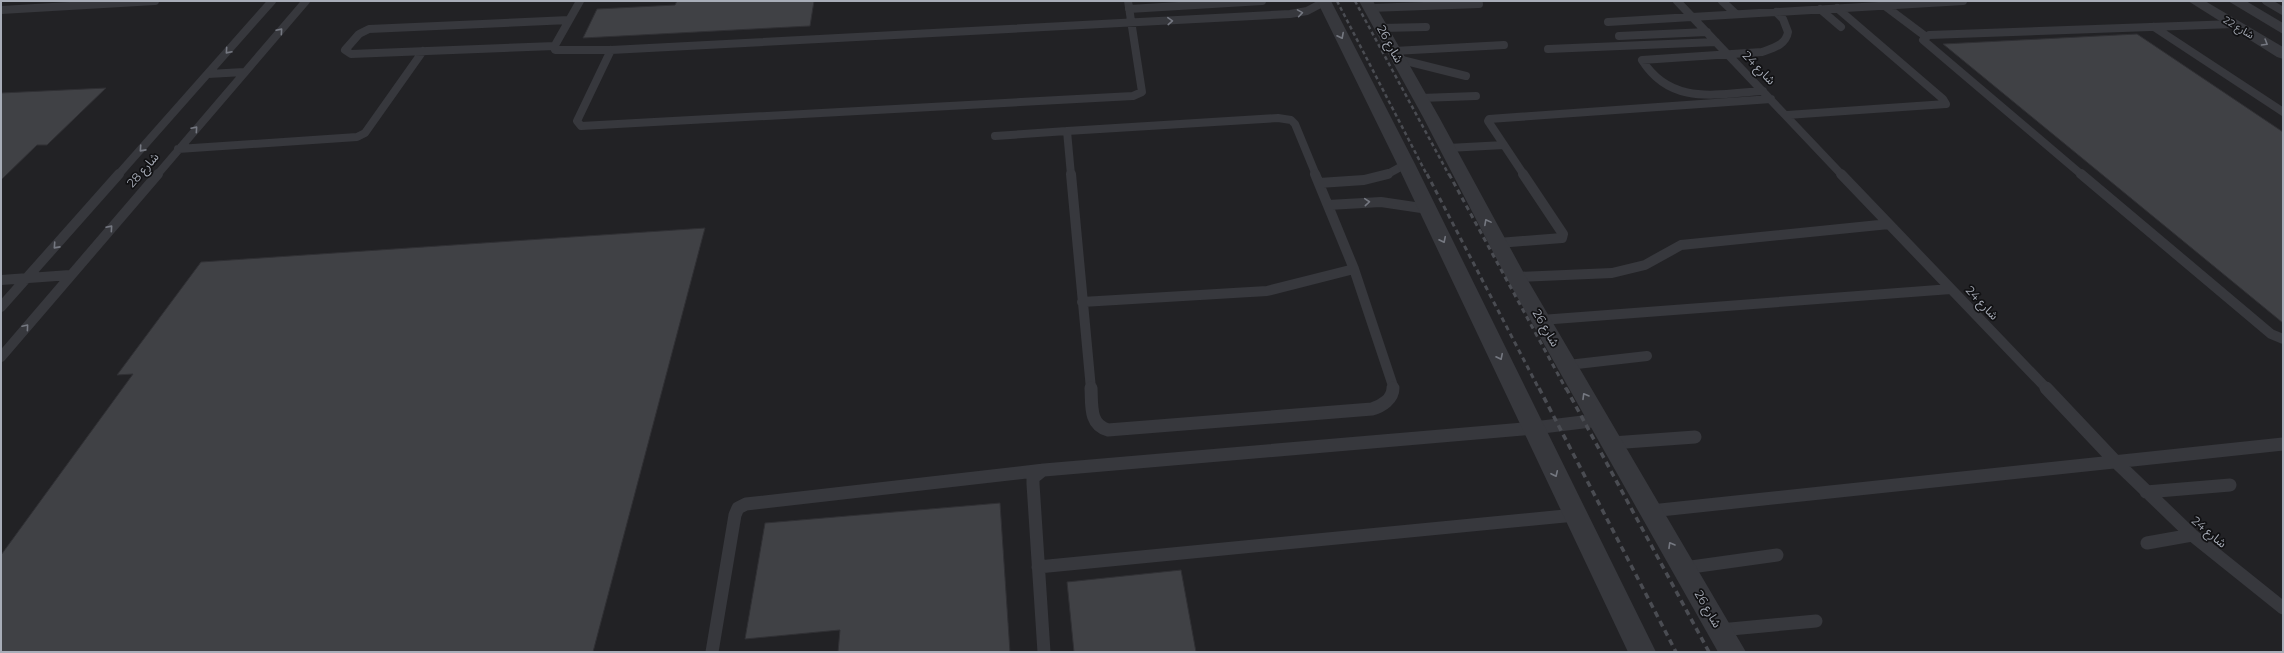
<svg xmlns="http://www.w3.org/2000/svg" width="2284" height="653" viewBox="0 0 2284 653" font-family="Montserrat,'Noto Sans Arabic',sans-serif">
<rect width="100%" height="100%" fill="#161618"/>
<path fill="#222225" d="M1 1H2283V652H1Z"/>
<path fill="#404145" stroke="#303034" d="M677 1H814L810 26 583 38 597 9 675 5Z
M2137 34 2283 132V323L1943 44Z
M106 88 47 145H37L1 180V93Z
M705 228 593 652H1V555L133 374 117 375 201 262Z
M1000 503 1010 652H838L840 630 745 639 765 523Z
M1181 570 1196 652H1074L1067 582Z"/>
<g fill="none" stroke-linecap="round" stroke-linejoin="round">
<path stroke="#37383d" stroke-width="8" d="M580 1 554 47 555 50H611L1290 14 1307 11 1324 2
M1677 1 1842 175
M1722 1 1736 14
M2266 1 2283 11
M1885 6 1925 36
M1370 8 1479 4
M1129 9 1262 1
M1820 9 1841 27
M1 10 155 1
M1608 22 1963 1
M2154 27 2283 112
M1382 28 1426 27
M1619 36 1707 32
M555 46 351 54 345 50 359 34 369 29 569 20
M1548 49 1716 42
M611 50 577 121 581 126 1133 96 1142 92 1128 1
M1394 51 1504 45
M1398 59 1466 76
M208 74 244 72
M1763 91C1716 94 1671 106 1642 60L1762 52C1773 48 1786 45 1788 32L1783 19 1776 12
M1421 98 1476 96
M1787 115 1946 104 1943 99 1837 8
M1067 131 1071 175
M1067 131 1278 118 1291 120 1295 124 1316 175
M995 136 1067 131
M1448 148 1504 145
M178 149 357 137 365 133 423 51
M118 175 272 1
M157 175 306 1
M1386 175 1406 164
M1524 175 1488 121 1489 119 1771 99
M2082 175 1923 40 1929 35 2234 24"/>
<path stroke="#37383d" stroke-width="10" d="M1071 174 1091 389
M1315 174 1354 269 1394 389
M1841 174 2047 389
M2081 174 2271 334 2283 339
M1319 183 1364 180 1388 174
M1328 205 1381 202 1428 209
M1498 243 1562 238 1563 234 1523 174
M1516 277 1612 273 1645 265 1681 245 1889 224
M1 280 70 275
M1082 302 1267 291 1354 269
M1 307 119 174
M1541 320 1951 289
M1 357 158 174
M1568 365 1647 356"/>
<path stroke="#37383d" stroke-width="13" d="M1091 388C1092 405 1089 425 1108 430L1372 409C1382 406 1393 399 1393 388
M2046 388 2115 461 2192 535 2283 608
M1612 443 1695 437
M1043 470 1033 478V484L1044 652
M2146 492 2230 485
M1651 511 2283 444
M2147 543 2192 535
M1038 567 1575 515
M1684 568 1777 555
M1720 630 1816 621
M712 652 735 515 738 508 746 504 1044 470 1534 428 1599 420"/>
<path fill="#37383d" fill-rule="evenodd" d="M1317 1H1331L1415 164 1656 652H1628L1397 164Z
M1359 1H1373L1439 117 1526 277 1746 652H1718L1506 277 1423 117Z
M2188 1H2205L2283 47V59L2277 57Z
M2228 1H2246L2283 23V34Z"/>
<path stroke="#4a4c52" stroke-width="2.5" stroke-dasharray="4 3" stroke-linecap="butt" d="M1337 1 1427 175
M1355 1 1449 175"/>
<path stroke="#4a4c52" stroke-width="3" stroke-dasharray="5 4" stroke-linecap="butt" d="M1427 174 1539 389
M1449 174 1566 389"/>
<path stroke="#4a4c52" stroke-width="3.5" stroke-dasharray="6 4.5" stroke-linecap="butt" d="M1539 388 1676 652
M1566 388 1709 652"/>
</g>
<defs><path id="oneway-chevron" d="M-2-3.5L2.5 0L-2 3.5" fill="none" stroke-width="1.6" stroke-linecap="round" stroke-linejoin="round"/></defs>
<g stroke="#757881">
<use href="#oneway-chevron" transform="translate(1300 13) rotate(-9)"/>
<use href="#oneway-chevron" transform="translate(1170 21) rotate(-3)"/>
<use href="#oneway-chevron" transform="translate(280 31) rotate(-49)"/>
<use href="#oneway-chevron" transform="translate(1341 36) rotate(63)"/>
<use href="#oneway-chevron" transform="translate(2265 43) rotate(31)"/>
<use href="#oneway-chevron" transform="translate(228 51) rotate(131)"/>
<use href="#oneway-chevron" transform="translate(195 129) rotate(-49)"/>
<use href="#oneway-chevron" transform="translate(142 149) rotate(132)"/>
<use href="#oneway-chevron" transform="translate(1367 202) rotate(-5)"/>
<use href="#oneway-chevron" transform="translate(1487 222) rotate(-118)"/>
<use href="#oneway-chevron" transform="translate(110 228) rotate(-49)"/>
<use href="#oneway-chevron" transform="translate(1443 240) rotate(64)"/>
<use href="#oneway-chevron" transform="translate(56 246) rotate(132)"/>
<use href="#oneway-chevron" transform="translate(26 327) rotate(-50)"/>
<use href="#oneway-chevron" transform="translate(1500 357) rotate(64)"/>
<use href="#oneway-chevron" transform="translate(1585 396) rotate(-120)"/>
<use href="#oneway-chevron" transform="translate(1555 474) rotate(65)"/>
<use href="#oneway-chevron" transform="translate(1671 545) rotate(-120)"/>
</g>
<g text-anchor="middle" stroke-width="3.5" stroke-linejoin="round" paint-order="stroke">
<g font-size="10" fill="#a8adb8" stroke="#111113">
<text transform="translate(2239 27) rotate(31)" y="4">شارع 22</text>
</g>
<g font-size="12" fill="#a8adb8" stroke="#111113">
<text transform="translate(1390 44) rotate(61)" y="4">شارع 26</text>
<text transform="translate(1759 68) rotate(46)" y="4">شارع 24</text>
<text transform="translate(143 170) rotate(-49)" y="4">شارع 28</text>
<text transform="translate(1982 303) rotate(47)" y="4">شارع 24</text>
<text transform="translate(1546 328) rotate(60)" y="4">شارع 26</text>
<text transform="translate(2209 532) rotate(40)" y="4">شارع 24</text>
<text transform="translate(1708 609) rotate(60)" y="4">شارع 26</text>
</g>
</g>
<rect width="2284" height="653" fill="none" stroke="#a8adb8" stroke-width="4"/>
</svg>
